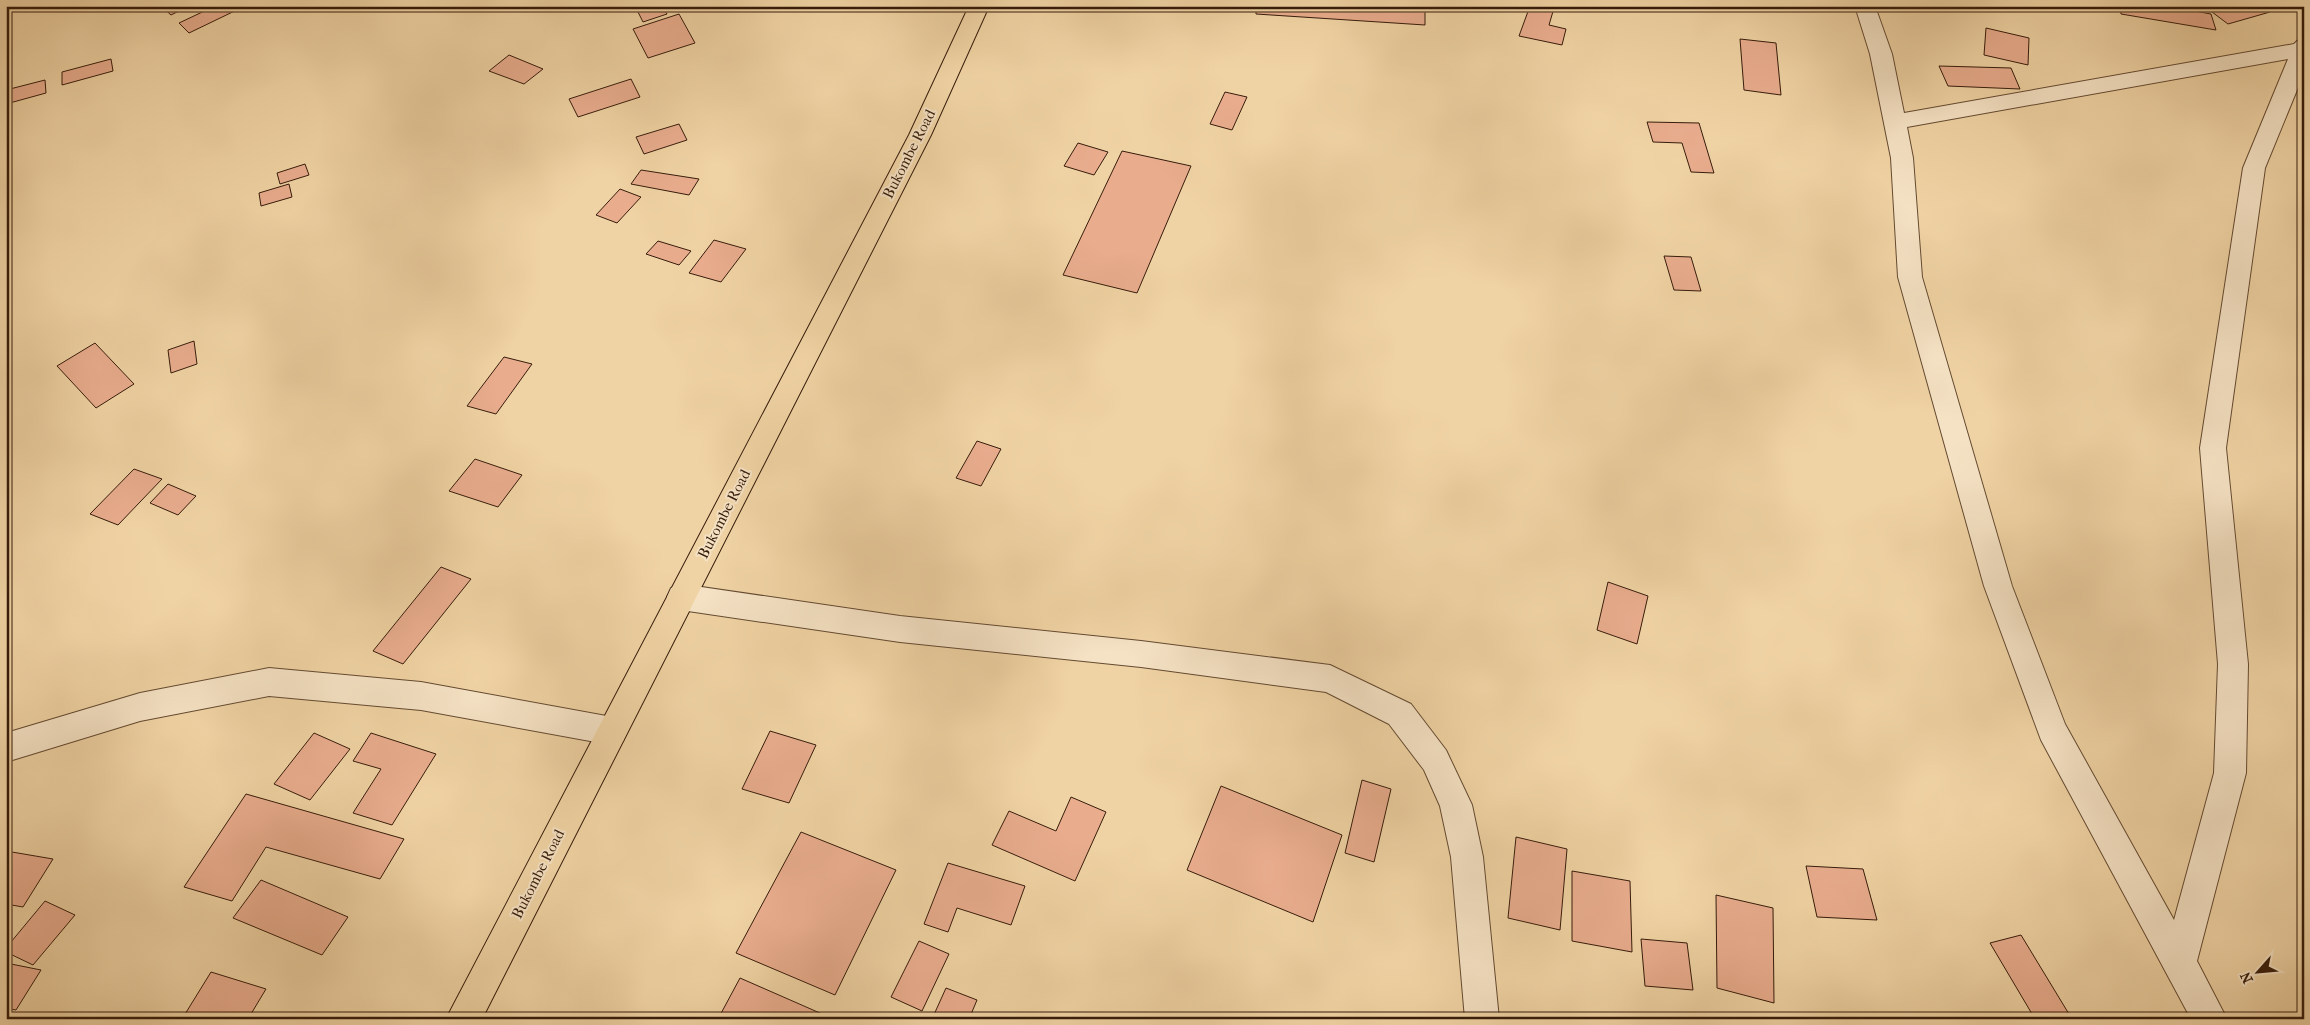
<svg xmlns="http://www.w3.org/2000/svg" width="2310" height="1025" viewBox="0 0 2310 1025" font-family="'IM FELL French Canon',serif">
<rect width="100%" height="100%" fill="#f0d3a4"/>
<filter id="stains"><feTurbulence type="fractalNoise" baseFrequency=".004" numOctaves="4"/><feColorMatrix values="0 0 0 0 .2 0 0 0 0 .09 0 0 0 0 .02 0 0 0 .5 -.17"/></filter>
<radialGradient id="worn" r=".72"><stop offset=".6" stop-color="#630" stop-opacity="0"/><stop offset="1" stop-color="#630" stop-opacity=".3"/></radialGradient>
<path fill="#e9ad8e" stroke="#361c0b" d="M161 6H189L171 15Z
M215 6H245L189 33 179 23Z
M635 6H662L667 14 643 22Z
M1256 6H1425V25L1256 14Z
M1530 6 1554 8 1549 25 1566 29 1562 45 1519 36Z
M2120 6H2167L2211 14 2216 30 2121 14Z
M2204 6H2262L2270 12 2228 24Z
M679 14 695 43 648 58 633 29Z
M1986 28 2029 38 2028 65 1984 55Z
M1740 39 1776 43 1781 95 1744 90Z
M509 55 543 69 524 84 489 71Z
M111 59 113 71 62 85V72Z
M9 66V87L6 88V67Z
M1939 66 2011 68 2020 89 1948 86Z
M631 79 640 97 578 117 569 99Z
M45 80 46 93 6 104V90Z
M1225 92 1247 97 1232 130 1210 124Z
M1647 122 1699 123 1714 173 1691 172 1682 143 1653 142Z
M679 124 687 140 644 154 636 137Z
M1078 143 1108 152 1094 175 1064 166Z
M1122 151 1191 166 1137 293 1063 275Z
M305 164 309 175 280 184 277 173Z
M641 170 699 179 689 195 631 184Z
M289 184 292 197 261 206 259 193Z
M620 189 641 197 617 223 596 215Z
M714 240 746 249 721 282 689 273Z
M658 241 691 251 679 265 646 254Z
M1664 256 1691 257 1701 291 1674 290Z
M194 341 197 364 171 373 168 350Z
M95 343 134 384 96 408 57 366Z
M504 357 532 364 496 414 467 406Z
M977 441 1001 449 981 486 956 478Z
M475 459 522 475 498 507 449 491Z
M134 469 162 479 118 525 90 514Z
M168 484 196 496 178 515 150 503Z
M441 567 471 579 403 664 373 651Z
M1608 582 1648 596 1637 644 1597 630Z
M770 731 816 745 789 803 742 789Z
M314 733 350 749 310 800 274 784Z
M371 733 436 754 392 825 353 813 381 769 353 761Z
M1362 780 1391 789 1374 862 1345 853Z
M1221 786 1342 835 1313 922 1187 870Z
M246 794 404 839 380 879 266 847 232 901 184 887Z
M1071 797 1106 812 1075 881 992 845 1009 811 1056 831Z
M801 832 896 870 835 995 736 953Z
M1516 837 1567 849 1560 930 1508 918Z
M6 851 53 859 23 907 6 904Z
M948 863 1025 886 1011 925 957 908 948 932 924 924Z
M1806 866 1863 869 1877 920 1817 917Z
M1572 871 1630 881 1632 952 1572 941Z
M261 880 348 917 322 955 233 918Z
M1716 895 1773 908 1774 1003 1717 988Z
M45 901 75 915 33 965 6 952V948Z
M2021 935 2072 1019H2035L1990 943Z
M1641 939 1687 943 1693 990 1645 986Z
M919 941 949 954 922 1011 891 997Z
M6 963 41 970 16 1010 6 1008Z
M211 972 266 989 248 1019H182Z
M740 978 829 1017 718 1019Z
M946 988 977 1000 969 1019H932Z"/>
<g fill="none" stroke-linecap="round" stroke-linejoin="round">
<g stroke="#644a31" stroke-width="2">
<path id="minor" d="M1855 6H1875L1892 54 1904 113 2294 44 2297 41 2304 39V73L2265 168 2226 448 2248 664 2246 773 2197 961 2227 1019H2191L2041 740 1984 586 1898 277 1891 158 1870 54ZM2288 59 2243 168 2200 448 2218 664 2214 773 2174 920 2065 724 2012 586 1922 277 1913 158 1907 127Z
M681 584 900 616 1141 641 1330 665 1411 704 1446 750 1472 805 1483 857 1499 1019H1465L1451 857 1440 806 1424 770 1389 724 1326 692 1141 667 900 642 681 610 671 606 667 597 671 588Z
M269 668 421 682 612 717 623 721 627 731 623 741 612 745 421 710 269 696 140 721 6 762V733L140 693Z"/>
</g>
<g stroke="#361c0b" stroke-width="2">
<path id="major" d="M969 6H989L931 135 482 1019H446L909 135Z"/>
</g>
<use href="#minor" fill="#f5e2c4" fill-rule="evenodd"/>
<use href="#major" fill="#f0d3a4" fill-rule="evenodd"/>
</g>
<g text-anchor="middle" stroke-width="4" stroke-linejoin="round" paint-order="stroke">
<g font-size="15" fill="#361c0b" stroke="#f5e2c4">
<text transform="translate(909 154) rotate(-63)" y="5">Bukombe Road</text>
<text transform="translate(724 514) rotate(-63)" y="5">Bukombe Road</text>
<text transform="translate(538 874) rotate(-63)" y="5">Bukombe Road</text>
</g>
</g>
<rect width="2310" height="1025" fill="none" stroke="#f0d3a4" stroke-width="25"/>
<rect x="8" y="8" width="2295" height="1010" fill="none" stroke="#361c0b" stroke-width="2.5"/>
<rect x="12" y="12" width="2285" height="1000" fill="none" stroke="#361c0b"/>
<g transform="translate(2258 972) rotate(243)" stroke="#f5e2c4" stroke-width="4" paint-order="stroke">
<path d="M0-4L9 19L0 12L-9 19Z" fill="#361c0b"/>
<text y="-8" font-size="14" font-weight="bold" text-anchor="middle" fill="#361c0b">N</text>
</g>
<rect width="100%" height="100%" filter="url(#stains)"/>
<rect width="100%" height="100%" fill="url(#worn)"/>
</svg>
